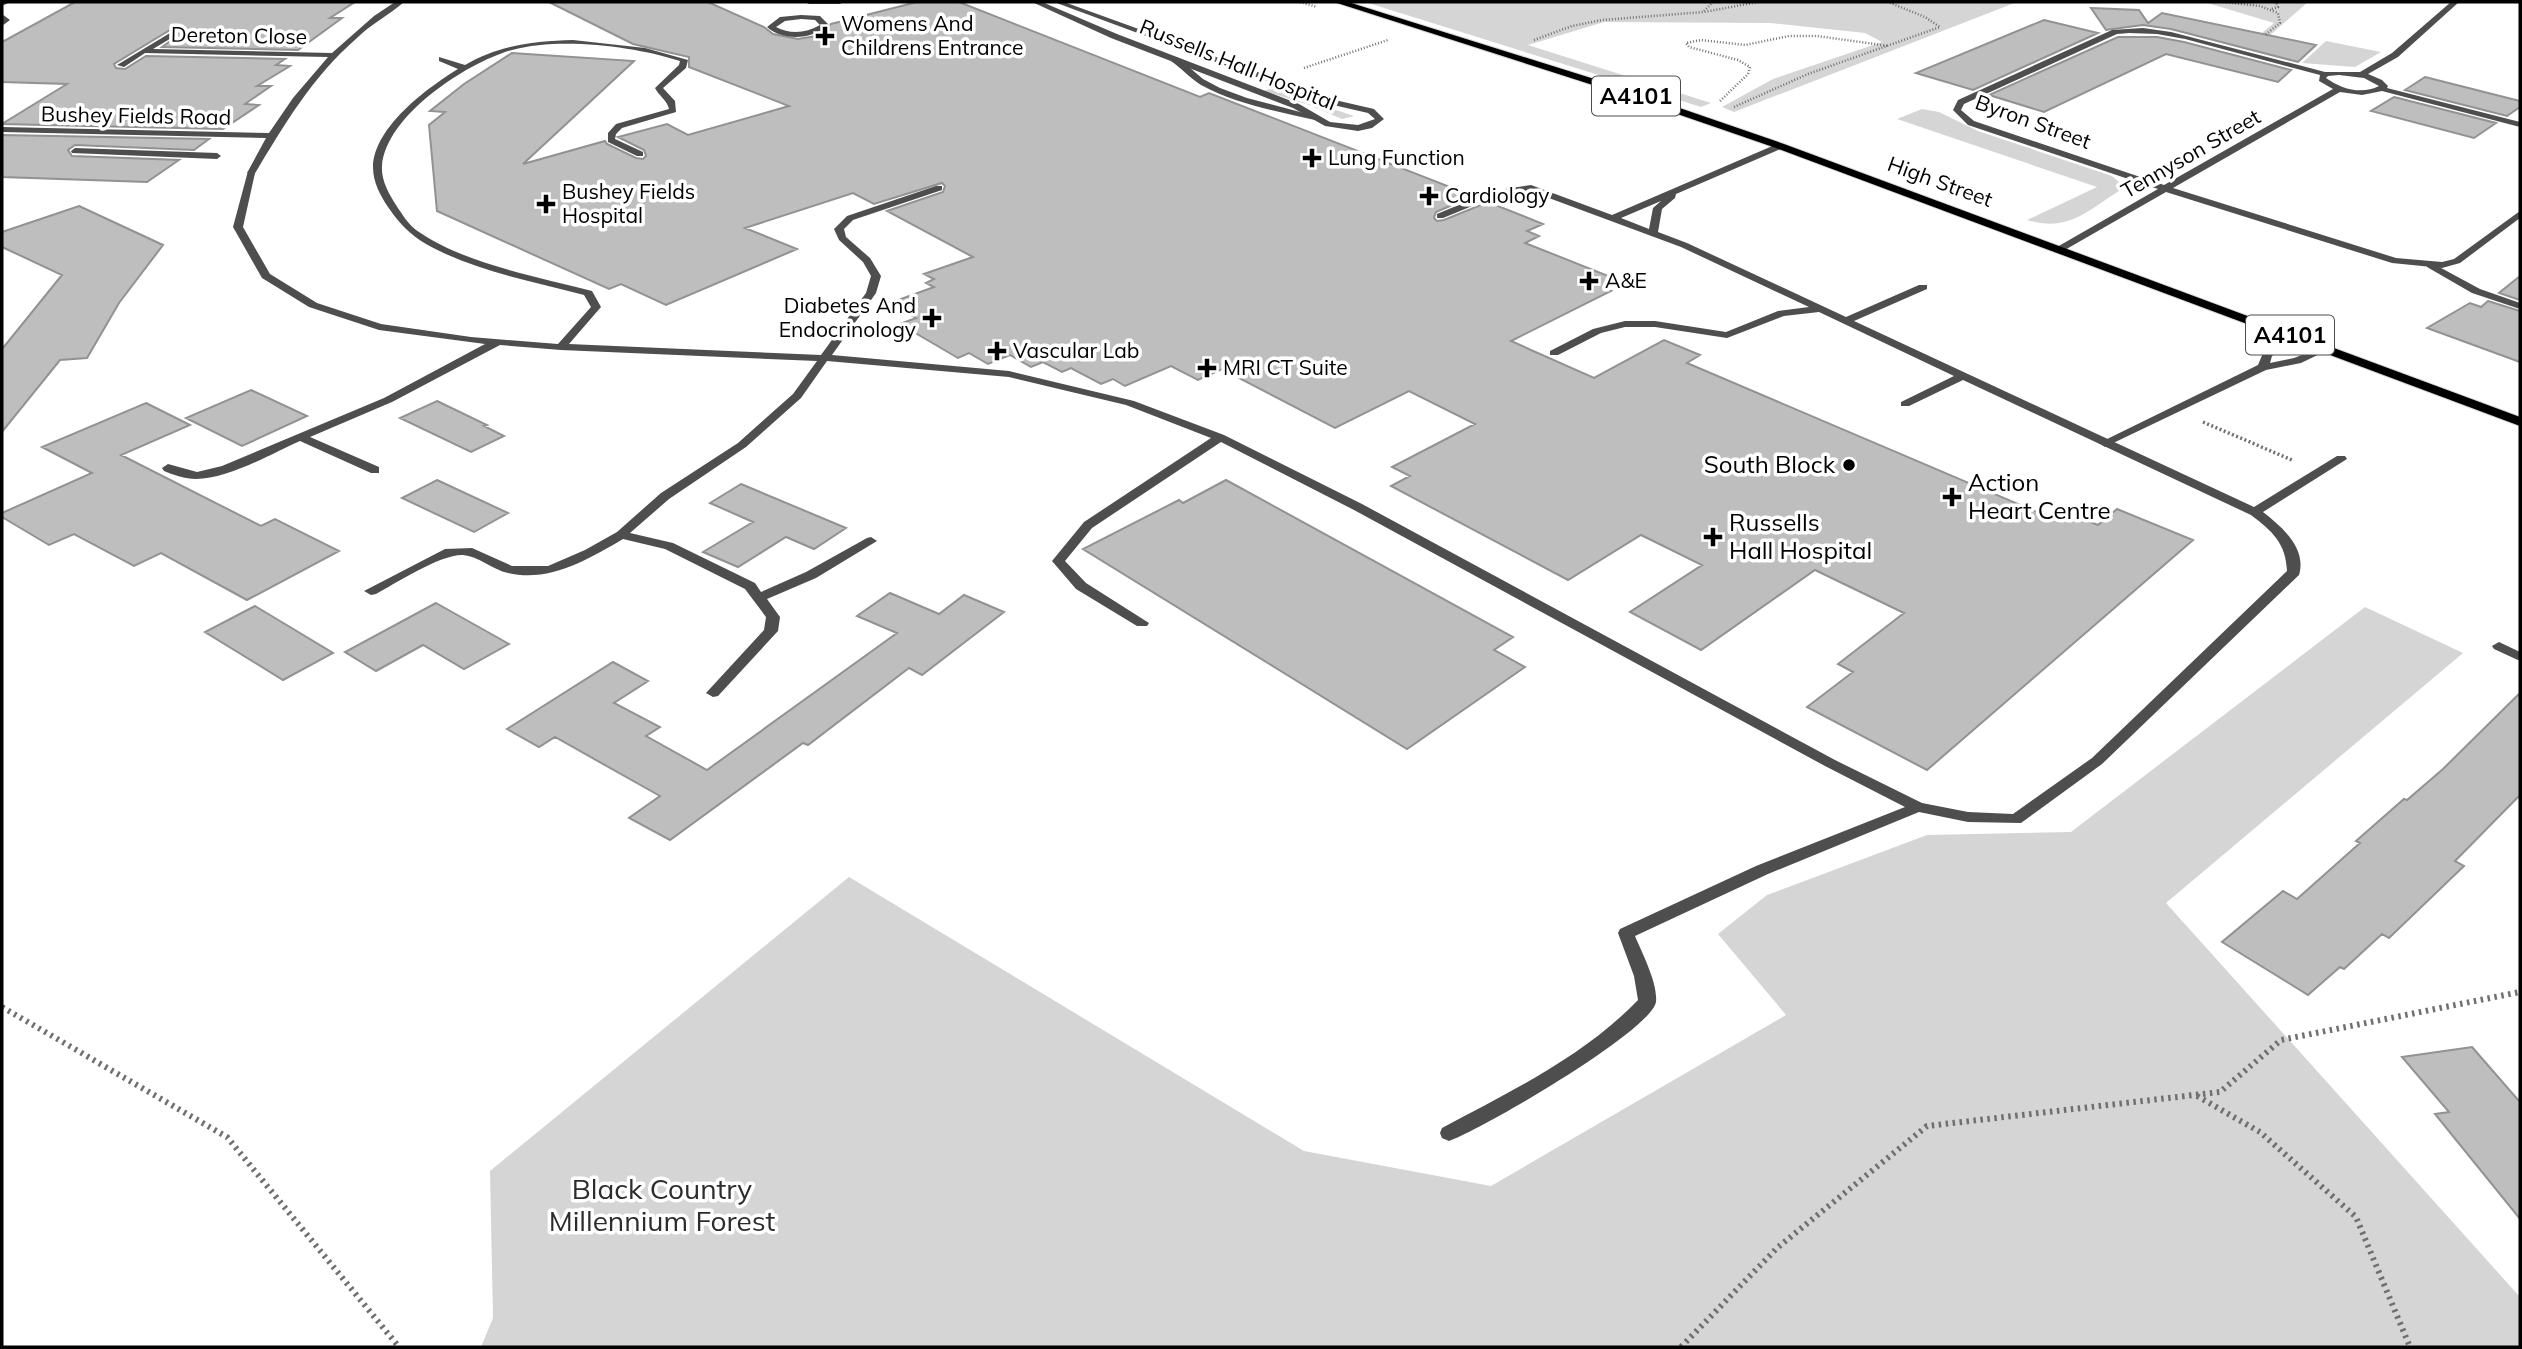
<svg xmlns="http://www.w3.org/2000/svg" width="2522" height="1349" viewBox="0 0 2522 1349" font-family="Mulish,sans-serif">
<rect width="100%" height="100%" fill="#fff"/>
<path fill="#d5d5d5" d="M1365 2H2017L1734 112 1722 107 1773 79 1882 42 1865 33 1770 23 1604 22 1528 45 1711 103 1701 107Z
M2204 2H2308L2254 49 2245 47 2274 23Z
M2326 41 2381 52 2355 67 2302 63Z
M1277 86 1318 104 1354 116 1342 119 1309 105 1264 91Z
M1922 109 1939 112 1978 131 2112 176 2125 187C2089 209 2070 233 2027 220L2097 187 1897 119Z
M2365 607 2463 653 2166 903 2520 1297V1347H481L493 1318 490 1171 849 877 1304 1151 1491 1186 1786 1015 1718 934 1767 895 1927 835 2071 832Z"/>
<path fill="#bebebe" stroke="#929292" stroke-width="2" d="M75 2H355L330 18H342L298 50 162 47 176 37 175 31 170 30 114 64 116 68 125 69 146 56 285 59 276 65 290 66 257 86H271L245 104 259 105 223 129 2 124 67 84 2 82V42Z
M549 2H708L764 27 773 34 798 39 816 36 831 24 917 2H959L1200 97 1209 93 1473 196 1436 212 1434 218 1437 221 1444 220 1488 202 1543 224 1527 231 1539 236 1525 243 1621 281 1605 289 1611 291 1511 341 1594 378 1664 340 1700 355 1687 363 2051 518 2061 510 2098 525 2117 509 2193 540 1927 770 1807 707 1853 672 1838 664 1904 613 1815 570 1701 650 1630 612 1702 565 1641 535 1568 580 1391 486 1410 476 1392 467 1475 424 1409 391 1335 428 1222 369 1198 380 1171 366 1125 386 1113 379 1101 384 1071 368 1062 372 1043 362 1031 367 1010 355 988 364 969 353 958 358 900 324 916 318 890 303 934 287 926 283 934 279 924 274 973 257 887 211 943 192 945 186 942 183 874 204 853 193 745 228 797 249 666 305 621 284 609 289 437 211 429 125 445 112 430 111 464 84 512 53 634 61 523 164 605 141 607 144 636 158 643 159 646 156 644 150 618 137 667 124 688 135 789 106 689 67V57L633 44Z
M2091 8 2139 10 2148 23 2162 13 2316 45 2298 62 2171 29 2143 25 2106 30Z
M2044 20 2098 33 1973 90 1916 73Z
M2118 37H2157L2184 42 2291 70 2278 82 2166 54 2044 112 1989 95Z
M2425 77 2520 101V107L2507 116 2405 90Z
M2394 97 2496 123 2474 138 2371 111Z
M2 135 209 139 194 150 75 145 68 150 72 156 179 160 147 182 2 177Z
M79 206 163 245 119 303 87 358 60 360 2 432V349L62 275 2 247V232Z
M2520 276V300L2499 293Z
M2488 301 2520 311V362L2427 328 2470 303 2481 307Z
M251 390 307 416 242 446 186 418Z
M437 401 487 425 484 426 504 436 471 452 400 418Z
M146 403 190 425 121 455 261 526 275 519 339 551 247 600 161 553 134 566 74 534 49 545 2 517V513L92 473 42 447Z
M437 480 508 513 474 532 402 498Z
M1226 480 1513 637 1494 650 1525 667 1407 749 1083 549 1179 500 1183 503Z
M741 484 846 528 814 549 786 537 738 567 703 552 753 522 710 503Z
M890 593 939 614 964 595 1004 612 922 675 909 668 808 745 803 743 670 840 629 818 660 796 555 737 539 747 507 729 613 662 648 681 614 703 660 727 646 736 707 770 897 633 857 616Z
M436 603 509 644 464 669 423 645 376 671 345 652Z
M255 606 333 653 283 680 205 632Z
M2520 693V795L2455 861 2464 866 2389 938 2382 934 2344 969 2340 967 2308 995 2222 942 2283 891 2297 899 2360 843 2356 841 2404 799 2407 800 2443 769Z
M2472 1047 2520 1102V1219L2435 1114 2449 1112 2402 1057Z"/>
<g fill="none" stroke-linecap="round" stroke-linejoin="round">
<g stroke="#dbdbdb" stroke-width="2">
<path id="primary" d="M1334 2H1348L1607 83 1784 144 2520 417V426L1776 148 1599 87Z"/>
</g>
<path stroke="#707070" stroke-width="2.5" stroke-dasharray="1 2" stroke-linecap="butt" d="M1300 2 1317 7
M2223 2 2260 6 2278 13 2280 23 2265 35
M2272 9 2278 7 2276 2
M1704 11 1713 2
M1534 40 1572 26 1602 20 1704 12 1758 2
M1304 68 1388 40
M1720 101 1748 74 1750 67 1738 60 1689 47 1686 43 1701 40 1745 45 1789 36H1817L1889 46
M1734 107 1808 74 1940 27 1925 17 1888 2"/>
<path stroke="#707070" stroke-width="3.5" stroke-dasharray="2 2.5" stroke-linecap="butt" d="M2203 422 2292 460"/>
<path stroke="#707070" stroke-width="6" stroke-dasharray="2.5 4.5" stroke-linecap="butt" d="M2 1007 227 1137 399 1347
M2197 1096 2260 1132 2356 1217 2410 1347
M1681 1347 1777 1248 1927 1126 2220 1092 2281 1040 2520 992"/>
<path fill="#4e4e4e" fill-rule="evenodd" d="M805 2H844L840 4H809Z
M801 15 820 16 829 25C813 39 784 42 767 27L780 17ZM801 19 815 20 820 25C806 33 791 35 776 27L785 21Z
M573 40 645 48 688 60 686 68 663 88 675 101 676 112 622 128 616 134 615 139 643 152V156H637L608 142V133L616 124 669 109C667 100 659 96 655 88L679 65 680 61C633 46 560 37 512 50 468 62 386 115 382 166 381 180 389 194 396 205 402 214 408 224 416 230 464 264 536 276 592 291L601 307 569 344 821 355 866 293 871 276 863 262 839 240 834 229 847 216 936 186H942V190L853 220 844 229 846 237 870 258 881 276 876 293 832 355 1009 371 1134 401 1224 435 1362 504 1835 760 1922 803 1968 812 2013 814 2092 758 2287 571C2286 543 2272 531 2251 515L1963 380 1909 406H1901V402L1954 376 1819 312 1784 316 1727 338 1655 327H1625L1601 333 1558 355H1550V351L1593 329 1625 321H1655L1726 332 1778 311 1809 307 1681 247 1530 191 1499 195 1443 218H1437V214L1492 191 1531 185 1612 215 1777 144H1783V148L1676 194 1675 198 1662 209 1658 232 1687 243 1846 317 1919 285H1927V289L1854 321 2254 507 2337 456H2345L2347 459 2263 512C2282 527 2307 548 2299 575L2102 764 2021 823 1968 822 1919 812 1768 874 1635 936C1642 953 1658 983 1656 1002 1651 1031 1481 1130 1449 1141L1442 1138 1440 1133 1442 1128C1511 1091 1583 1057 1638 1000L1634 976 1618 933 1620 929 1756 866 1905 807 1825 766 1354 510 1221 442 1092 528 1065 561 1086 583 1149 623 1147 626H1137L1076 589 1052 561 1084 522 1211 438 1126 405 1009 377 827 361 801 398 746 447 669 499 630 533 673 543 755 583 761 592 806 572 867 538 871 537 877 541 816 578 767 599 780 617 778 631 718 696 713 697 706 693 764 630 766 617 745 589 665 549 623 539C589 559 549 583 508 573 493 570 478 556 463 555 441 554 396 583 376 594L371 595 364 591 445 549 472 548 512 566H548L585 550 617 532 661 493 738 443 793 394 817 361 561 350 500 345 392 402 310 437 379 467V473H371L300 441C271 454 228 479 196 479 185 479 174 475 164 471L162 468 168 464 197 472 222 466 384 398 485 344 379 330 309 307 262 278 233 227 248 171 255 173 243 227 270 274 317 303 381 324 471 337 558 344 591 307 584 295C532 281 474 271 426 244 409 234 399 223 388 207 380 195 373 182 373 167 374 127 427 88 458 69L439 61V57L465 65C499 45 534 41 573 40ZM1661 201 1653 208 1649 229 1621 218Z
M1171 57H1177L1203 79 1220 88 1247 98 1319 117 1315 120C1276 111 1236 104 1201 85 1190 78 1181 68 1171 61Z
M2430 262 2480 289 2520 303V309L2472 293 2427 267V263Z
M2499 642 2520 652V661L2494 649 2492 646Z"/>
<path fill="#4e4e4e" fill-rule="evenodd" d="M2 2H10L2 6Z
M395 2H404C389 15 371 24 357 38 312 77 284 125 254 175L247 173 266 138 2 132V127L269 133 293 98 328 57 145 53 124 67 117 65 170 33H173V37L153 49 332 53 374 16Z
M1032 2H1042L1117 34 1299 104 1330 122 1358 125 1375 119 1368 113 1329 104 1054 2H1064L1335 100 1374 109 1384 119 1372 128 1358 131 1325 126 1293 108 1111 38Z
M2451 2H2459L2398 57 2368 74 2382 80 2388 86 2387 88 2520 122V127L2382 91 2362 95 2340 92 2173 188 2396 258 2442 262 2454 259 2520 211V218L2460 263 2442 268 2392 263 2166 192 2063 251H2057V247L2158 189 1968 125 1953 110 1958 100 2112 30 2143 28 2171 32 2325 72H2360L2392 53ZM2129 33 2157 34 2185 39 2320 75 2319 81 2333 89 2164 185 1974 121 1961 110 1964 104 2117 34ZM2339 75 2364 78 2379 86C2362 95 2341 89 2326 78L2328 76Z
M2 14 10 20 2 26Z
M75 148 217 153 221 156 217 159 72 153 71 151Z
M2291 333 2295 334V338L2272 356 2270 363 2294 358 2325 346 2330 349 2301 363 2266 370 2109 445 2105 447 2099 443 2258 365 2263 353Z"/>
<use href="#primary" fill="#000" fill-rule="evenodd"/>
</g>
<g fill="#000" stroke="#fff" stroke-width="2.5">
<path d="M821.5 25.5h7v7h7v7h-7v7h-7v-7h-7v-7h7z"/>
<path d="M1308.5 147.5h7v7h7v7h-7v7h-7v-7h-7v-7h7z"/>
<path d="M1425.5 185.5h7v7h7v7h-7v7h-7v-7h-7v-7h7z"/>
<path d="M542.5 193.5h7v7h7v7h-7v7h-7v-7h-7v-7h7z"/>
<path d="M1585.5 270.5h7v7h7v7h-7v7h-7v-7h-7v-7h7z"/>
<path d="M928.5 307.5h7v7h7v7h-7v7h-7v-7h-7v-7h7z"/>
<path d="M993.5 340.5h7v7h7v7h-7v7h-7v-7h-7v-7h7z"/>
<path d="M1203.5 357.5h7v7h7v7h-7v7h-7v-7h-7v-7h7z"/>
<circle cx="1849" cy="465" r="7"/>
<path d="M1948.5 486.5h7v7h7v7h-7v7h-7v-7h-7v-7h7z"/>
<path d="M1709.5 526.5h7v7h7v7h-7v7h-7v-7h-7v-7h7z"/>
</g>
<g text-anchor="middle" stroke-width="7" stroke-linejoin="round" paint-order="stroke">
<g font-size="21" fill="#000" stroke="#fff" text-anchor="start">
<text x="841" y="31">Womens And<tspan x="841" dy="24">Childrens Entrance</tspan></text>
<text x="1328" y="165">Lung Function</text>
<text x="562" y="199">Bushey Fields<tspan x="562" dy="24">Hospital</tspan></text>
<text x="1445" y="203">Cardiology</text>
<text x="1605" y="288">A&amp;E</text>
<text x="916" y="313" text-anchor="end">Diabetes And<tspan x="916" dy="24">Endocrinology</tspan></text>
<text x="1013" y="358">Vascular Lab</text>
<text x="1223" y="375">MRI CT Suite</text>
</g>
<g font-size="21" fill="#000" stroke="#fff">
<text transform="translate(239 36) rotate(1)" y="7">Dereton Close</text>
<text transform="translate(1238 65) rotate(22)" y="7">Russells Hall Hospital</text>
<text transform="translate(136 116) rotate(1)" y="7">Bushey Fields Road</text>
<text transform="translate(2033 122) rotate(20)" y="7">Byron Street</text>
<text transform="translate(2191 154) rotate(-30)" y="7">Tennyson Street</text>
<text transform="translate(1940 182) rotate(20)" y="7">High Street</text>
</g>
<g fill="#fff" stroke="#4c4c4c" stroke-width="2">
<rect x="1592" y="76.5" width="88" height="39" rx="5"/>
<rect x="2246" y="315.5" width="88" height="39" rx="5"/>
</g>
<g font-size="23" font-weight="bold" fill="#000">
<text x="1636" y="104">A4101</text>
<text x="2290" y="343">A4101</text>
</g>
<g font-size="24" fill="#000" stroke="#fff" text-anchor="start">
<text x="1835" y="473" text-anchor="end">South Block</text>
<text x="1968" y="491">Action<tspan x="1968" dy="28">Heart Centre</tspan></text>
<text x="1729" y="531">Russells<tspan x="1729" dy="28">Hall Hospital</tspan></text>
</g>
<g font-size="28" fill="#2c2c2c" stroke="#fff">
<text x="662" y="1199">Black Country<tspan x="662" dy="32">Millennium Forest</tspan></text>
</g>
</g>
<rect width="2522" height="1349" fill="none" stroke="#000000" stroke-width="7"/>
</svg>
